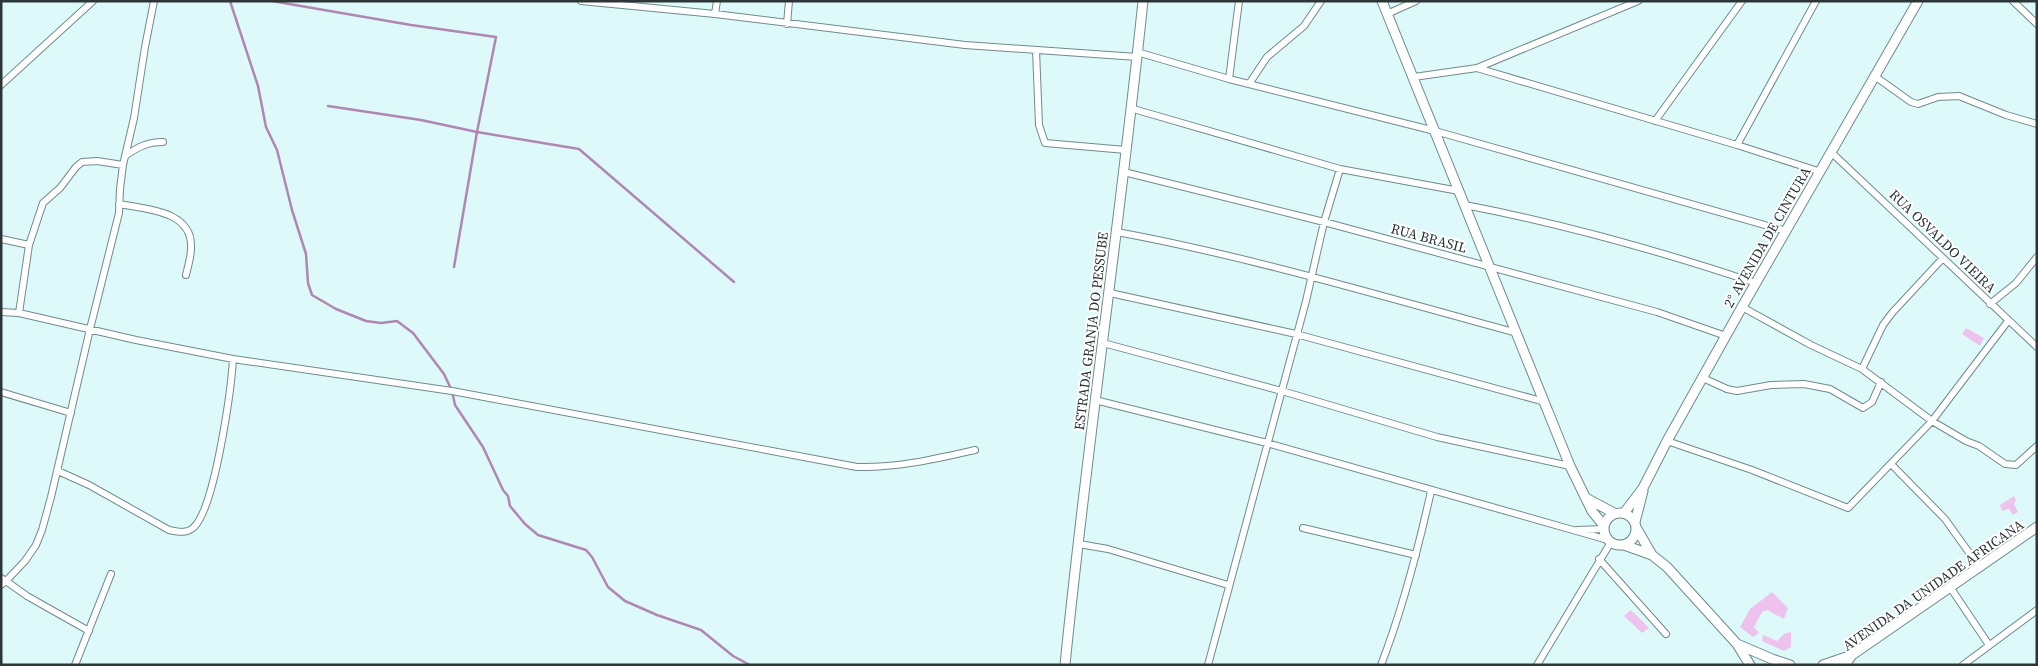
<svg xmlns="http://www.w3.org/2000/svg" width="2038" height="666" viewBox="0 0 2038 666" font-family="'Source Serif 4',serif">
<rect width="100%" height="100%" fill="#def9fa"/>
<path fill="#edc3ee" d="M1966 328 1984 338 1980 346 1962 334Z
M2014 496 2016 500 2014 504 2018 512 2013 515 2009 509 2002 511 2000 505Z
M1772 592 1788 608 1784 619 1767 610 1762 612 1754 627 1759 633 1753 637 1740 627 1750 609Z
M1631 610 1649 628 1642 633 1624 616Z
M1791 632V647L1784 651 1762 641 1763 635 1777 641 1784 634Z"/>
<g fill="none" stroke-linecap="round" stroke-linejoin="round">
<path stroke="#b087b2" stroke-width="2.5" d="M230 1 258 86 266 127 277 150 292 210 306 254 308 283 312 295 336 309 366 321 381 323 397 321 413 333 444 374 452 391 455 405 483 447 503 490 508 496 510 506 525 524 538 535 586 550 592 557 608 587 625 601 657 615 701 630 733 656 750 665
M272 1 411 25 496 37 477 132 454 267
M328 106 421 120 477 132 579 149 734 282"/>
<g stroke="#718a8c" stroke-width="8">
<path id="street" d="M581 1 715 14 965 45 1137 57
M2013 1 2037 24
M715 14 717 1
M1387 14 1416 1
M787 24 789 1
M1036 50 1039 125 1045 143 1126 150
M1137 52 1229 79 1435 131 1786 231
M1477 68 1737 145 1821 172
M1414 77 1477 68 1638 1
M1876 77 1911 102 1918 104 1938 97 1959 96 2006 115 2037 124
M1229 79 1239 1
M1249 84 1267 57 1304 26 1321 1
M1 85 93 1
M1130 108 1340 169 1459 191
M1655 121 1742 1
M1737 145 1816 1
M1832 153 2037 347
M125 156C138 147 147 142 163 142
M1124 172 1324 222 1657 312 1726 336
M119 204C147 209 193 211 191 248 191 257 188 266 186 275
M1465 205C1564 224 1660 251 1756 283
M1117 232C1252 257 1384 297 1517 333
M1 239 29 245
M1110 293 1296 334 1545 402
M1990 304 2016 283 2037 257
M1742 307 1811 345 1862 369 1932 421 1966 441 1979 446 2005 464 2016 465 2037 446
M1 312 19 313 136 340 233 359 452 391 857 467C897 468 935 459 975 450
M19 313 29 245 43 203 60 188 76 167 82 162 97 161 123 165
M1103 343 1282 391 1437 437 1570 466
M1862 369 1883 325 1892 313 1943 258
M1703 378 1727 389 1737 391 1771 385 1804 384 1830 389 1863 408 1872 402 1881 382
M1 392 71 413
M1095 400 1267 443 1608 540
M1667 441 1752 470 1848 508 1932 421 2008 321
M1892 465 1945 519 1980 568
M58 471 89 485 169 530C179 532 187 534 194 527 215 507 231 390 233 359
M1303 528 1416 555
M1577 530 1604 529
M1079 544 1108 549 1228 585
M1599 559 1666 634
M1 578 6 581 1 585
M1950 587 1989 645
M89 631 27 596 6 581 25 561 36 545 42 530 51 497 90 329 119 213 120 189 123 165 134 118 145 47 154 1
M75 665 111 574
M1208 665 1306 301 1324 222 1340 169
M1381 665C1403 608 1418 550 1431 491
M1537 665 1611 542
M1963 665 2037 610"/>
</g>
<g stroke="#718a8c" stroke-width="11">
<path id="secondary" d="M1382 1 1570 466 1592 511 1604 526
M1586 498 1614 513
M1604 529a16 16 0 1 1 32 0a16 16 0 1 1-32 0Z
M1624 513 1643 488 1667 441 1742 307 1918 1
M1635 522 1643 491
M1637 529 1652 555
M1624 545 1652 555 1667 567 1737 644 1750 665
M1737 644 1772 659 1790 665
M1065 665C1087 443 1120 223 1143 1
M1823 665 1852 655
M1845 665 1852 655 2037 527"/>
</g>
<use href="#street" stroke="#fff" stroke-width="6"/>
<use href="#secondary" stroke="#fff" stroke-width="9"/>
</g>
<g text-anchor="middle" stroke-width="4" stroke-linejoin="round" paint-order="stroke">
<g font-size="14" fill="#2c3637" stroke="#fff">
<text transform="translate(1767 237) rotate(-60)" y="5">2° AVENIDA DE CINTURA</text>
<text transform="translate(1429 238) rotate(15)" y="5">RUA BRASIL</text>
<text transform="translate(1943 241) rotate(44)" y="5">RUA OSVALDO VIEIRA</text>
<text transform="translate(1091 331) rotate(-83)" y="5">ESTRADA GRANJA DO PESSUBE</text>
<text transform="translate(1933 585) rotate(-35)" y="5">AVENIDA DA UNIDADE AFRICANA</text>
</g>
</g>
<rect width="2038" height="666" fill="none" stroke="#2c3637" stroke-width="5"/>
</svg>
